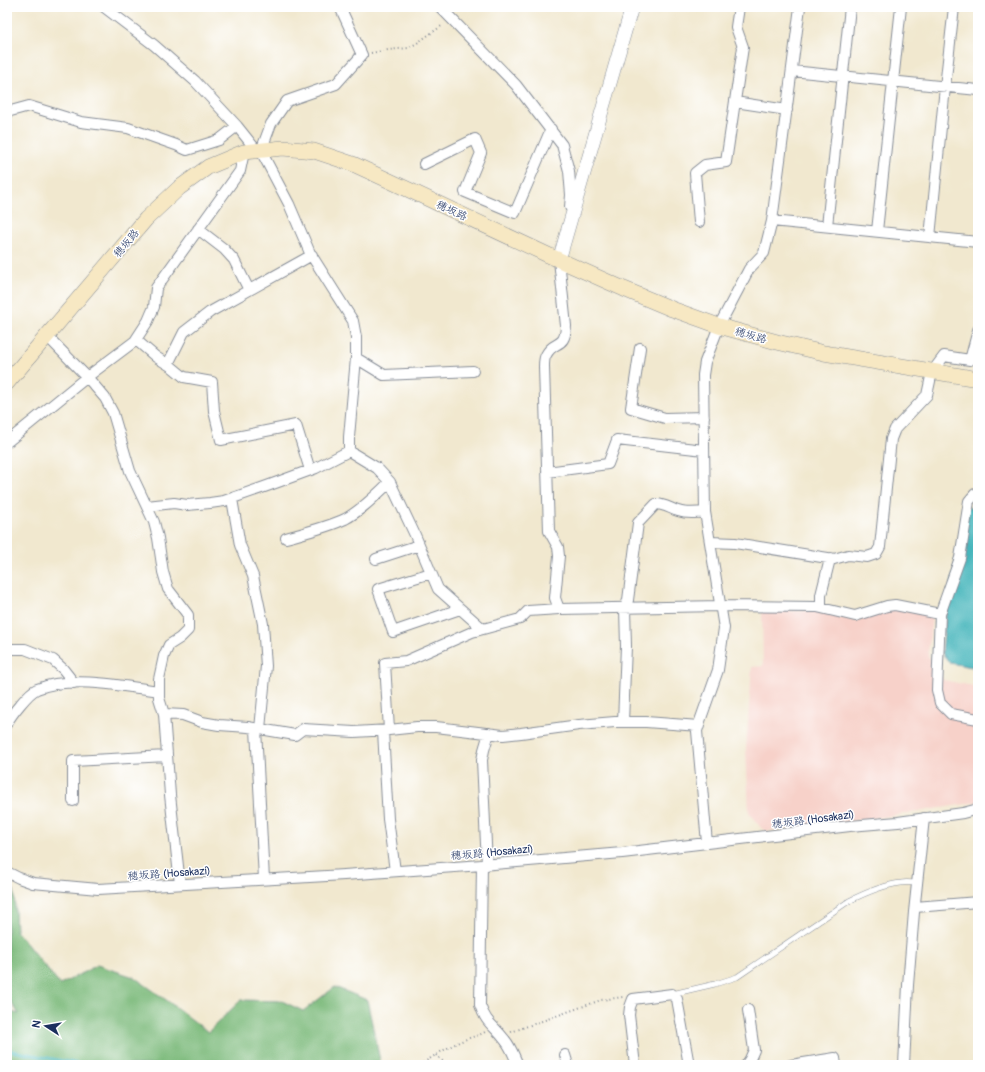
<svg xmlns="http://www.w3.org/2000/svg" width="985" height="1072" viewBox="0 0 985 1072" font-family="Pangolin,'Klee One',sans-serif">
<rect width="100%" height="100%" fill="#fff"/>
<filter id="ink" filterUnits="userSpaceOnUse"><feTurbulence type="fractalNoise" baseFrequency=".025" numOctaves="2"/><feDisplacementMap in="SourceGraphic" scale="8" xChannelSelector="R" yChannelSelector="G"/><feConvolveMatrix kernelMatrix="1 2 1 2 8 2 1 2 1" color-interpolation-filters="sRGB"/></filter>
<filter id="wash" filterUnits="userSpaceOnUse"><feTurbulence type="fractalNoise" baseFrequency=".012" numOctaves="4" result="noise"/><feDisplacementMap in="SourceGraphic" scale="16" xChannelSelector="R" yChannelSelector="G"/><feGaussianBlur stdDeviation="0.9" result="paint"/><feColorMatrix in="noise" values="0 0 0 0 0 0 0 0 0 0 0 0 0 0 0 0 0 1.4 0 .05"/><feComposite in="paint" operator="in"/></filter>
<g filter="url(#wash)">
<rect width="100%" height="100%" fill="#f1e8cf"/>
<path fill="#f7d1c9" d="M892 608 932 615 928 655 943 680 978 687V802L891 816 767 831 761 828 749 813 746 749 752 667 763 666 762 610 818 611 855 621Z"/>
<path fill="#7cba7a" stroke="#4c746c" d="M7 887 14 890 16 931 60 985 97 965 134 977 169 1002 208 1032 241 1000 282 1001 303 1011 335 987 367 1000 381 1065H7V1011L19 1014 7 996Z"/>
<path fill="#46b6bc" stroke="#30728d" d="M972 507 978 508V668L950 663 942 653 946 614 965 509Z"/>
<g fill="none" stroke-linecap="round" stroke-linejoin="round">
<path stroke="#46b6bc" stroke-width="3" d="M7 1050 84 1065"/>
</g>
</g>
<g filter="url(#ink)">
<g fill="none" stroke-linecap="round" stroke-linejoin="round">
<g stroke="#868c96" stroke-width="6">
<path id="service" d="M672 994 715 984 737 977 849 901C865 893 883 885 901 883 906 882 912 883 917 883"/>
</g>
<g stroke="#868c96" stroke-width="12">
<path id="minor" d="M104 7 154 45 195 81 237 126
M340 7 362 55 336 84 287 101 271 124 261 151 289 204 310 253 353 321 356 337V358L349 437V451L377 468 390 482 415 535 438 589 483 629
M440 7 516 85 562 145 569 171 571 195 570 207
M792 71 978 90
M735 102 787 110
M7 112 29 106 81 122 128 128 176 145 187 150 219 140 237 126 257 151
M424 164 475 139 481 153 465 192 515 213 551 129
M772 221 978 242
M699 222 695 173 705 165 726 162 743 47 736 27 739 7
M827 226 850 7
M198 229 224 249 234 260 249 290
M877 231 901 7
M930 237 945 87 954 7
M47 336 87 377 105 398 113 413 130 471 154 522 158 538 163 572 168 589 188 615V630L180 638 169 645 164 656 159 679V698L164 714 170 795 180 884
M136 340 156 357 172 367 184 377 212 382 214 411 221 440 296 425 310 470
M640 348 631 408 665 418 704 417
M356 358 384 375 473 371
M168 364 184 332 210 312 312 255
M7 442 87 377 135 341 148 321 154 307 156 288 240 171 244 152
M547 472 608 464 617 440 704 450
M978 494H975L969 501 960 558 940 614 937 690 940 703 951 714 978 719
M232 499 240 545 253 576 263 624 266 666 260 729
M147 506 174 503 187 505 210 503 224 501 267 486 316 468 349 451
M286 538C304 533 328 527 345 519 362 510 376 495 390 482
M710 542 735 543 834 559 848 555 867 557 876 554 880 547 891 439 895 429 927 395 932 372 944 356 970 360 978 330
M376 559 419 545
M431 573 378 589 393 632 460 609
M821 608V595L829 563 831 558
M559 609 555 598 559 556 558 547 549 531 544 367C544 363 544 358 546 355 554 339 565 350 566 326L559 260
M7 649H25L53 660 63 669 74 683
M164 714 183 715 202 722 219 725 248 727 295 735 303 729 354 732 389 730 417 727H436L503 735 521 733 579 725 615 722H646L699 726
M623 722 626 646 625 608 628 600 638 523 656 504C664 504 671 509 678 511 687 514 696 513 705 512
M7 723C11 715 29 692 37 689 70 675 124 686 159 691
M256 729 264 879
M389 730 385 663 406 661 472 632 520 619 528 611 559 609 721 606 817 607 855 616 887 606 895 605 940 614
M383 731 388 819 395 871
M73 801V761L167 756
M707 843 697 731 700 721 718 670 724 628 705 512 703 375 705 362 719 326 749 269 764 253 772 221 800 7
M482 865 480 1005C486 1024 494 1025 505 1040 511 1047 514 1056 518 1065
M487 865 482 760 484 750 489 733
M7 872 19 878 33 883 98 889 344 875 482 865 622 853 850 826 898 822 963 813 978 809
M915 907 978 902
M565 1055 568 1065
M635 1065 629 1015 630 1007 633 999 672 994 677 999 689 1065
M746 1065 750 1059 754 1050 748 1010
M791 1065 835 1058 836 1065
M904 1065 908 985 914 912 924 818"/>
</g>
<g stroke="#868c96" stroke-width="14">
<path id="tertiary" d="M559 260 632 7"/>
</g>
<g stroke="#868c96" stroke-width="16">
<path id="secondary" d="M7 383 146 219 179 188 208 167 244 152 283 148 314 151 353 164 390 181 548 255 624 289 672 309 719 326 777 342 824 353 978 379"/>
</g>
<path stroke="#868c96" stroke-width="2" stroke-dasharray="1 3" stroke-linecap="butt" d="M371 53 388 50 408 48 417 43 443 25
M511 1032 601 1000 623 997
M436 1055 447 1065
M420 1065C434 1056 449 1046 464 1040 471 1037 478 1036 485 1032"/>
<use href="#service" stroke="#fff" stroke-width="5"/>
<use href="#minor" stroke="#fff" stroke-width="10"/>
<use href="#tertiary" stroke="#fff" stroke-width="13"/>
<use href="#secondary" stroke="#f7e8c3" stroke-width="15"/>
</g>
</g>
<g text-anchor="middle" stroke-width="3" stroke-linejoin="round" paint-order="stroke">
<g font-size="11" fill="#1b2f5e" stroke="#fff">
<text transform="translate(452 210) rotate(25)" y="4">穂坂路</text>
<text transform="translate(126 243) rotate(-50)" y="4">穂坂路</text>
<text transform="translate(751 335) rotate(16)" y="4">穂坂路</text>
<text transform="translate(813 819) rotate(-7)" y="4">穂坂路 (Hosakazi)</text>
<text transform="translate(492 852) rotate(-5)" y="4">穂坂路 (Hosakazi)</text>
<text transform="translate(169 873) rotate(-4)" y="4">穂坂路 (Hosakazi)</text>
</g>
</g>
<rect width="985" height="1072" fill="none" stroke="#fff" stroke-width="24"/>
<g transform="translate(46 1026) rotate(282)" stroke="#ffffff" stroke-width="3" paint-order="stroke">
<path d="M0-3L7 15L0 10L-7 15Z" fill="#1b2f5e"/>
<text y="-6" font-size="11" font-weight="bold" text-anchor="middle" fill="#1b2f5e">N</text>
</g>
</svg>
